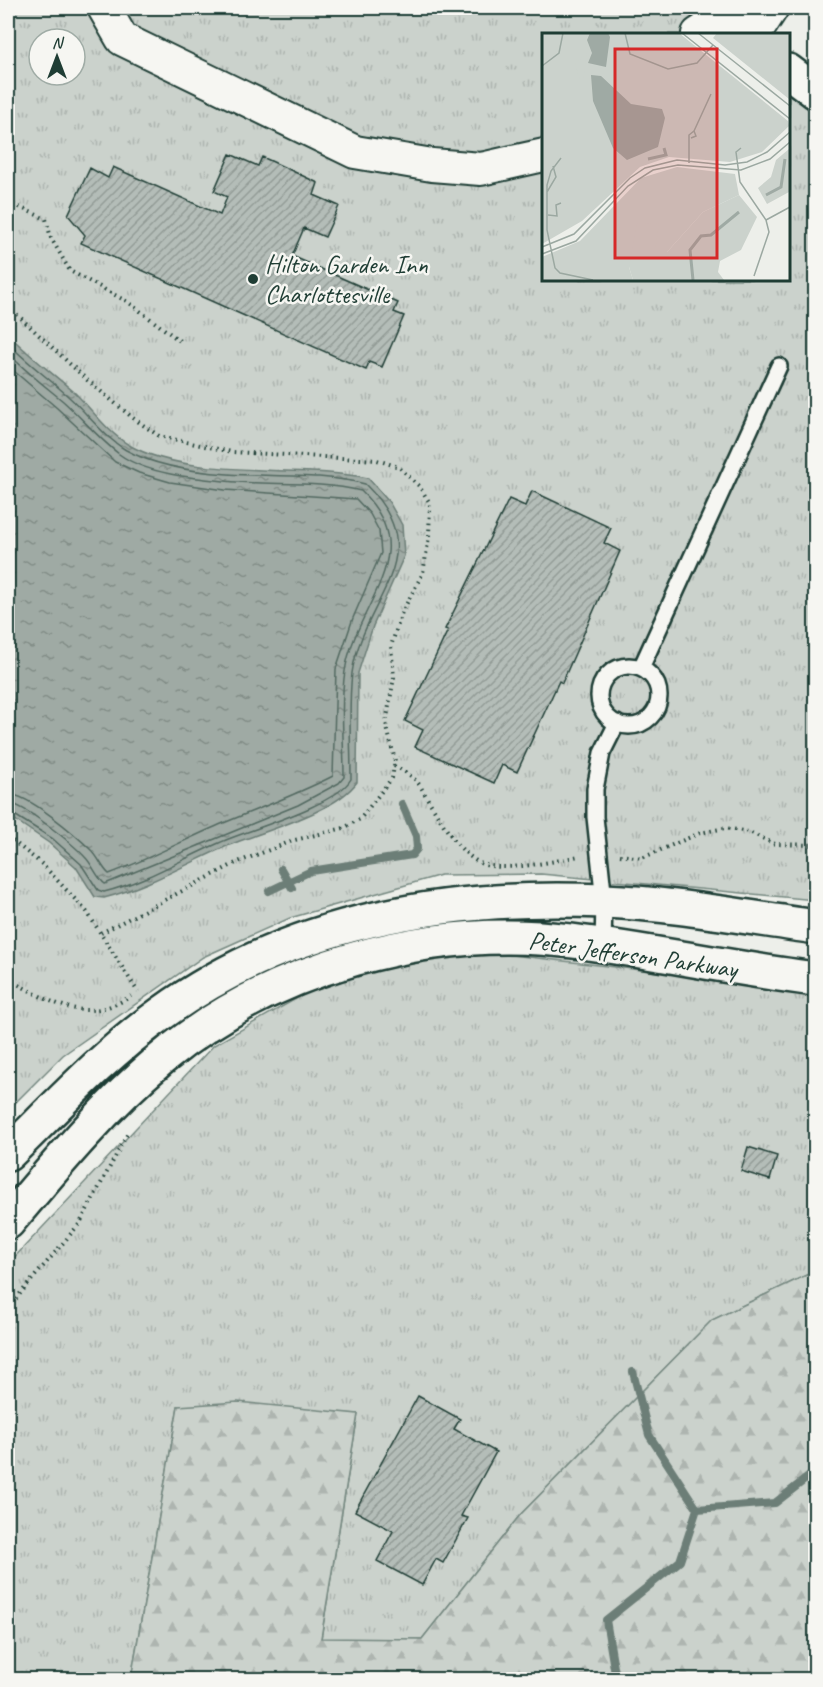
<svg xmlns="http://www.w3.org/2000/svg" width="823" height="1687" viewBox="0 0 823 1687" font-family="Caveat,sans-serif">
<defs>
<pattern id="grass-tufts" width="24" height="20" patternUnits="userSpaceOnUse" patternTransform="scale(1.5)"><rect width="24" height="20" fill="#cbd2cc"/><path d="M3 7l-1-3M5 7V3M7 7l1-3M15 17l-1-3M17 17v-4M19 17l1-3" fill="none" stroke="#aeb5b0"/></pattern>
<pattern id="forest-firs" width="22" height="20" patternUnits="userSpaceOnUse" patternTransform="scale(1.5)"><rect width="22" height="20" fill="#cbd2cc"/><path d="M5 1l3.5 6h-7zM16 11l3.5 6h-7z" fill="#aeb5b0"/></pattern>
<pattern id="water-ripples" width="26" height="14" patternUnits="userSpaceOnUse" patternTransform="scale(1.5)"><rect width="26" height="14" fill="#9faaa4"/><path d="M2 4q2-2 4 0t4 0M15 11q2-2 4 0t4 0" fill="none" stroke="#818c86"/></pattern>
<pattern id="building-hatch" width="6" height="6" patternUnits="userSpaceOnUse" patternTransform="scale(1.5)"><rect width="6" height="6" fill="#b4bdb8"/><path d="M-1 1l2-2M0 6l6-6M5 7l2-2" fill="none" stroke="#929b96"/></pattern>
</defs>
<rect width="100%" height="100%" fill="#edefea"/>
<filter id="ink" filterUnits="userSpaceOnUse"><feTurbulence type="fractalNoise" baseFrequency=".0167" numOctaves="2"/><feDisplacementMap in="SourceGraphic" scale="12" xChannelSelector="R" yChannelSelector="G"/><feConvolveMatrix kernelMatrix="1 2 1 2 8 2 1 2 1" color-interpolation-filters="sRGB"/></filter>
<g filter="url(#ink)">
<path fill="url(#grass-tufts)" stroke="#758880" stroke-width="1.5" fill-rule="evenodd" d="M8 8H680L715 34H544V279H788L789 90 815 111V900L541 874 441 875 290 918 203 957 63 1055 8 1110ZM39 39H75V75H39Z
M503 954 815 990V1271L712 1320 520 1515 422 1639H321L358 1414 178 1406 131 1679H8V1264L214 1045 317 987 416 959Z"/>
<path fill="url(#forest-firs)" stroke="#758880" stroke-width="1.5" d="M815 1271V1679H131L178 1406 238 1402 358 1414 321 1638 422 1639 520 1515 712 1320Z"/>
<path fill="url(#water-ripples)" stroke="#6c7e77" stroke-width="1.5" d="M8 334C28 355 51 372 73 391 91 408 107 432 129 445 190 480 298 464 368 478L389 502 402 525 404 556 373 626 358 673 357 782C335 813 263 831 227 846 186 864 147 887 104 898L95 897 76 867 49 843 8 815Z"/>
<g fill="none" stroke-linecap="round" stroke-linejoin="round">
<path stroke="#526961" stroke-width="1.5" d="M8 343C27 363 49 378 69 397 88 414 104 437 126 450 155 466 196 472 228 474 273 477 321 473 365 484 438 556 363 597 352 673 348 707 351 745 351 779 336 805 255 828 226 840 185 857 147 881 104 892L98 890 81 864 53 839 8 811
M8 353C25 371 44 385 63 401 82 418 98 438 119 454 146 474 192 478 225 481 270 486 317 480 361 491 426 554 356 602 345 671 340 703 344 744 344 777L339 783 298 805 105 884C97 878 93 865 85 857 73 844 24 804 8 803
M8 366 57 408 115 462 139 473 170 482 225 490 356 499 370 514 379 531 381 553 353 618 336 669 333 776C296 795 257 809 219 825 182 841 147 860 109 874 102 868 99 858 92 851 76 835 30 795 8 794"/>
<path stroke="#6c7e77" stroke-width="8" d="M281 869 292 888
M269 891 311 871 412 855 417 849 416 836 402 804
M633 1372 649 1435 697 1509
M616 1680 606 1620 680 1561 697 1509 775 1503 816 1471"/>
</g>
<path fill="url(#building-hatch)" stroke="#1f3d34" stroke-width="1.5" d="M230 154 258 166 262 157 271 161 318 183 314 195 339 206 325 237 304 228 292 256 398 303 394 312 404 316 382 367 369 362 366 370 81 243 85 235 68 215 90 168 108 178 113 167 220 215 227 197 214 191Z
M532 491 611 528 604 543 620 551 562 683 559 681 517 772 502 765 494 783 415 747 423 730 405 721 448 630 445 629 509 499 525 506Z
M748 1147 777 1156 770 1180 741 1171Z
M418 1396 460 1419 454 1429 496 1452 461 1516 468 1518 443 1563 436 1559 422 1585 377 1561 393 1531 355 1511Z"/>
<g fill="none" stroke-linecap="round" stroke-linejoin="round">
<g stroke="#1f3d34" stroke-width="20">
<path id="lane" d="M599 696a30 30 0 1 1 60 0a30 30 0 1 1-60 0Z
M641 668 779 366
M603 946 604 901 595 817V789L602 753 617 723"/>
</g>
<g stroke="#1f3d34" stroke-width="36">
<path id="street" d="M104 8 122 39 355 152 432 165 481 169 544 155
M698 34 739 8
M755 34 772 8"/>
</g>
<g stroke="#1f3d34" stroke-width="38">
<path id="secondary" d="M8 1154C57 1106 105 1054 161 1014 290 920 448 894 604 901 675 904 745 917 816 927
M8 1222C56 1165 103 1108 161 1059 271 967 430 923 572 941 653 951 734 969 816 979"/>
</g>
<g stroke="#1f3d34" stroke-width="38">
<path id="highway" d="M709 8 743 34
M788 71 816 92"/>
</g>
<path stroke="#1f3d34" stroke-width="4" stroke-dasharray="1.5 4.5" stroke-linecap="butt" d="M8 202 46 219 51 238 70 271 128 302 180 341
M8 306 87 380 133 418 159 436 232 452 377 460 399 467 419 486 430 503 429 537 423 573 402 612 391 646 394 677 386 723 395 761 392 778 360 819 344 828 295 840 238 862 101 933
M394 766C422 780 418 785 434 809 446 829 458 850 478 862 499 874 556 861 579 856
M8 837 43 865 87 912 138 992
M620 855 642 858 700 833 725 828 749 832 775 844 816 845
M8 979C52 1002 84 1026 131 996
M8 1308 80 1223 129 1131"/>
<use href="#lane" stroke="#f6f6f2" stroke-width="15"/>
<use href="#street" stroke="#f6f6f2" stroke-width="32"/>
<use href="#secondary" stroke="#f6f6f2" stroke-width="33"/>
<use href="#highway" stroke="#f6f6f2" stroke-width="33"/>
</g>
</g>
<circle fill="#1f3d34" stroke="#f6f6f2" stroke-width="2" cx="253" cy="279" r="6"/>
<g text-anchor="middle" stroke-width="5" stroke-linejoin="round" paint-order="stroke">
<g font-size="26" fill="#1f3d34" stroke="#f6f6f2" text-anchor="start">
<text x="265" y="273">Hilton Garden Inn<tspan x="265" dy="30">Charlottesville</tspan></text>
</g>
<g font-size="26" fill="#1f3d34" stroke="#f6f6f2">
<text transform="translate(633 954) rotate(8)" y="9">Peter Jefferson Parkway</text>
</g>
</g>
<g transform="translate(542 33)">
<rect width="248" height="248" fill="#edefea"/>
<path d="M0 0H137L246 88 247 93 220 119 188 129 127 124 98 134 40 188 0 211ZM175 0H247V66L171 5ZM135 134 193 141 197 162 161 179 125 219H112L87 234 91 247H0V224L38 208 99 145Z" fill="#cbd2cc"/>
<path d="M45 20 41 47H38L33 31ZM247 116V159L225 171 216 155 229 144 234 127ZM197 162 215 184 199 217 178 228 176 239 182 247H91L87 234 95 190 117 191 113 219H125L161 179Z" fill="#cbd2cc"/>
<path d="M48 0H66L68 4 64 34 46 30 50 20 45 7ZM49 42 59 43 89 71 120 76 123 85 116 114 85 127 71 115 51 68Z" fill="#9faaa4"/>
<path fill="none" stroke="#9faaa4" stroke-width="3" d="M106 126 124 122 122 115M224 162 239 154 243 126M151 247 148 217 159 203 169 202 197 179"/>
<path fill="none" stroke="#9ba8a1" stroke-width="1.5" d="M83 0 88 21 126 36 155 30 171 12M140 0 248 86M156 0 248 73M0 33 17 20 21 0M152 98 169 61M199 115 194 119 198 149 224 187 227 199 212 243M19 125 9 138 5 152V197L13 235 18 240 51 247M147 130V102L152 98 154 103 149 105M5 159 14 144 11 133M6 182 15 183 14 172 19 170M224 187 248 174M0 214 32 201 88 145 103 135 135 127 183 132 205 129 225 119 248 99M0 221 34 208 86 153 111 137 136 132 199 137 228 126 248 109"/>
<path fill="#d62828" fill-opacity="0.15" stroke="#d62828" stroke-width="3" d="M73 16H175V225H73Z"/>
<rect width="248" height="248" fill="none" stroke="#1f3d34" stroke-width="3"/>
</g>
<rect width="823" height="1687" fill="none" stroke="#f6f6f2" stroke-width="30"/>
<rect x="15" y="15" width="793" height="1657" fill="none" stroke="#1f3d34" stroke-width="2" filter="url(#ink)"/>
<g transform="translate(57 57)"><circle r="28" fill="#f6f6f2" stroke="#a0aca6" stroke-width="1.5"/>
<path d="M0-4.5L10 22L0 15L-10 22Z" fill="#1f3d34"/>
<text y="-9" font-size="16" font-weight="bold" text-anchor="middle" fill="#1f3d34">N</text>
</g>
</svg>
